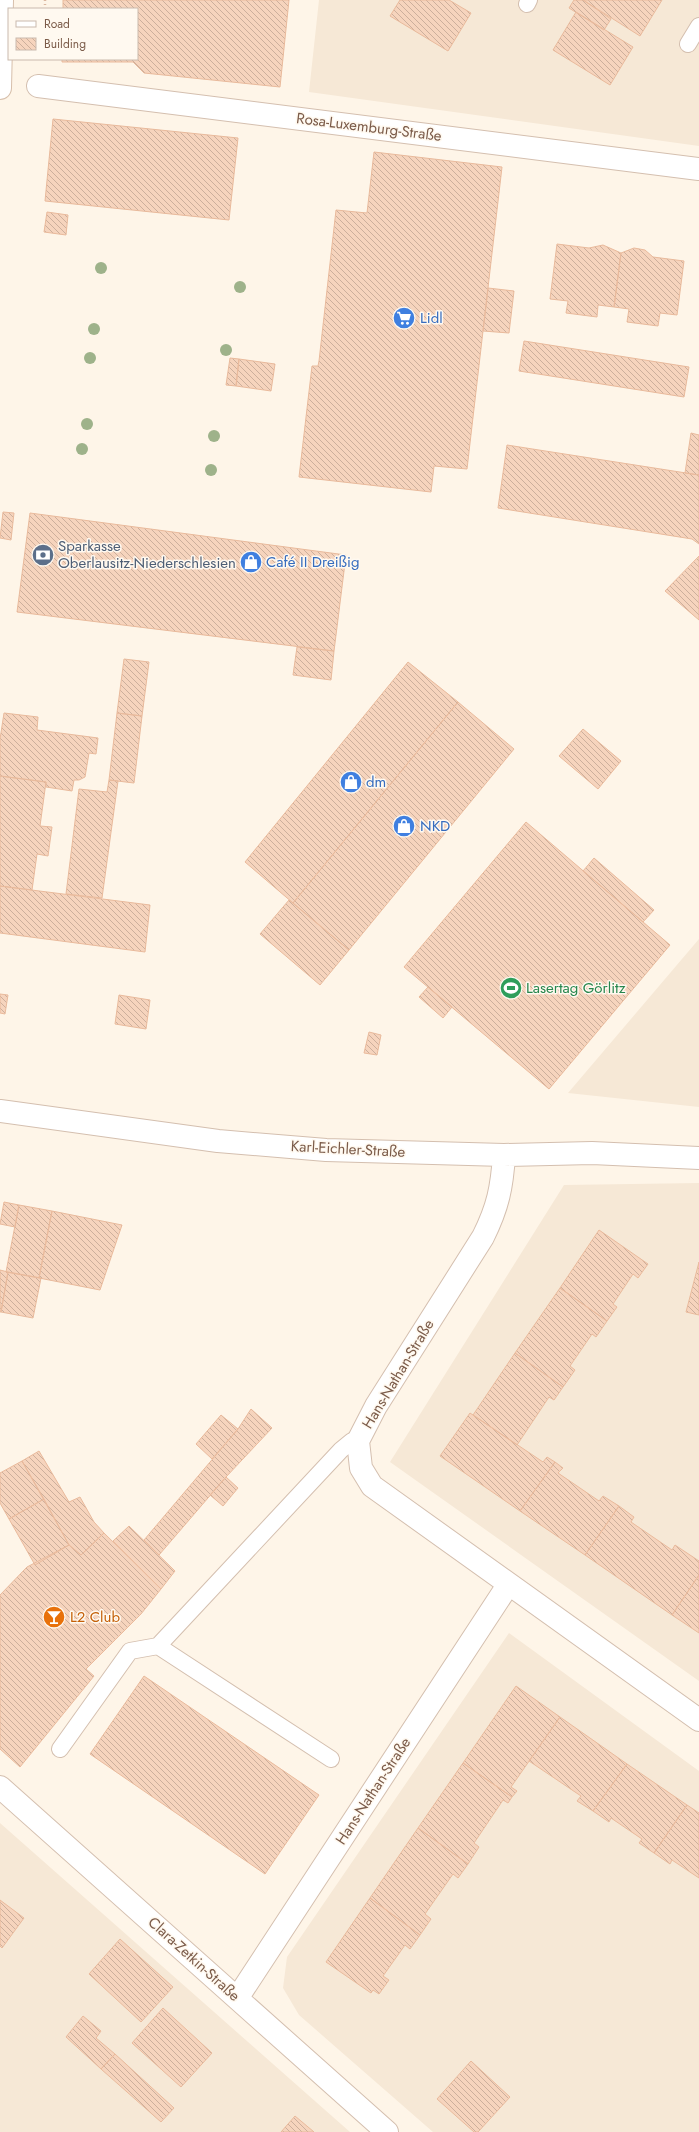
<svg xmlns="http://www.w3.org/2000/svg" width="699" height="2132" viewBox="0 0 699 2132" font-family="Jost,sans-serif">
<defs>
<pattern id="building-back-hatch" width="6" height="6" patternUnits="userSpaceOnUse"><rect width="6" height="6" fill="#f6d4bd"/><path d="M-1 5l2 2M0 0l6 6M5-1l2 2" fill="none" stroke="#ccaf9c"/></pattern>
</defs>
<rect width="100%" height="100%" fill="#fef5e8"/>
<path fill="#f6e8d6" d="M319 0H699V146L309 92Z
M699 939V1107L568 1093Z
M699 1183V1681L390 1462 564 1185Z
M509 1633 699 1771V2132H433L299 2015 283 1988 287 1957Z
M0 1823 350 2132H0Z"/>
<path fill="url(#building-back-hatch)" stroke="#e9ba9c" d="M63 0H289L280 87 144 73 133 62H62V59H137V9H63Z
M400 0H449L471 13 448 51 390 16Z
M574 0H583L611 19 604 30 569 8Z
M583 0H662L640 36Z
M576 12 633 47 610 85 553 50Z
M53 119 238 138 229 220 45 201Z
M374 152 502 167 467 469 434 466 431 492 299 477 312 366H318L319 361 336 210 367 213Z
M47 212 68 215 66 235 44 232Z
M557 244 589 248 603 245 621 253 614 307 598 305 597 317 566 313 568 301 550 299Z
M634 248 645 250 653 257 684 261 677 315 660 313 658 326 627 322 629 309 614 307 621 253Z
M488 288 514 291 509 333 483 331Z
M524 341 689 367 684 397 519 371Z
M230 358 239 359 236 386 226 385Z
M239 359 275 364 271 391 236 386Z
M691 433 699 435V475L685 473Z
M507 445 699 475V544L692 539 498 508Z
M3 512 14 513 11 540 0 538Z
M30 513 346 555 334 651 17 612Z
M699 556V620L665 591Z
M297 647 334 651 331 680 293 675Z
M124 659 149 662 142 716 117 713Z
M408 662 458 702 293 903 245 862Z
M458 702 514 749 349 950 293 903Z
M4 713 38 717 37 730 98 738 96 754 89 753 85 777 79 780H74L72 791 46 787V782L0 776V739Z
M117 713 142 716 134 783 109 780Z
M583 729 621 761 598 789 559 756Z
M0 776 46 782 40 826 52 827 48 856 37 854 32 890 0 886Z
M109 780 118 781 102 898 66 894 79 789 107 792Z
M526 822 670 945 549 1089 404 967Z
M594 858 654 910 643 922 583 871Z
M0 886 150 905 145 952 0 933Z
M289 900 349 950 320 985 260 934Z
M428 987 452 1007 443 1018 419 997Z
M0 994 8 995 5 1014 0 1013Z
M119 995 150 1000 146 1029 115 1024Z
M369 1032 381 1035 377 1055 364 1053Z
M4 1202 19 1205 15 1227 0 1224Z
M19 1205 52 1211 39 1278 6 1272Z
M52 1211 122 1225 100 1290 39 1278Z
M599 1230 648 1264 638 1278 633 1274 613 1304 617 1307 607 1321 560 1288Z
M699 1262V1315L686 1312Z
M0 1270 8 1272 1 1312H0Z
M8 1272 41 1278 33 1318 1 1312Z
M560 1288 607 1321 596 1337 592 1334 570 1366 575 1370 563 1387 515 1353Z
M515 1353 563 1387 554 1400 549 1397 517 1445 473 1415Z
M251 1409 272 1428 226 1477 159 1555 144 1540 238 1429Z
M470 1413 543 1462 547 1457 555 1462 520 1511 440 1456Z
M221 1415 238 1429 212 1459 196 1444Z
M39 1451 69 1502 80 1497 94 1522 104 1533 81 1555 69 1545 22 1461Z
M22 1461 44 1499 9 1519 0 1503V1473Z
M555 1462 563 1468 558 1473 599 1501 603 1496 619 1506 585 1555 520 1511Z
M226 1477 238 1488 223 1506 210 1495Z
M44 1499 69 1545 35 1565 9 1519Z
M619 1506 634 1517 631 1522 672 1550 675 1545 699 1561V1575L672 1615 585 1555Z
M129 1526 175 1571 161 1589 113 1541Z
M104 1533 161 1589 141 1614 86 1669 94 1676 20 1767 0 1749V1595L27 1567 69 1545 81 1555Z
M699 1575V1633L672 1615Z
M144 1676 319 1795 265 1874 90 1754Z
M516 1686 560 1717 511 1787 517 1791 512 1797 463 1763Z
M560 1717 627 1764 593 1811 577 1801 581 1796 529 1761Z
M463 1763 512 1797 508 1803 503 1800 474 1843 479 1847 468 1864 418 1828Z
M627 1764 687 1805 654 1853 639 1843 642 1839 611 1818 609 1822 593 1811Z
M687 1805 699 1813V1878L672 1860 670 1864 654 1853Z
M418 1828 468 1864 458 1878 453 1874 425 1914 431 1919 420 1935 370 1898Z
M370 1898 420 1935 410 1949 405 1945 383 1976 389 1980 379 1994 373 1990 371 1993 326 1962Z
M0 1900 24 1918 2 1948 0 1946Z
M120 1939 173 1987 141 2022 89 1974Z
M163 2008 212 2053 181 2087 132 2043Z
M83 2016 101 2031 96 2038 115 2054 101 2069 66 2037Z
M115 2054 174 2108 161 2122 101 2069Z
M471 2061 510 2097 478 2132H474L437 2099Z
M295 2116 314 2132H281Z"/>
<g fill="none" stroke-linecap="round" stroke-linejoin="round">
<g stroke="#d4bfaf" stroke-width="18">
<path id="lane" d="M527 4 529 0
M688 44 699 26
M158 1646 341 1450 352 1441H358
M60 1749 130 1651 158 1646 331 1759"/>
</g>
<g stroke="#d4bfaf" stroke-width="24">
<path id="street" d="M38 86 699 169
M0 1111 218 1141 326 1150 504 1155 592 1153 699 1158
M504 1155C502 1187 498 1207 483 1237L376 1406 358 1441 361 1468 372 1486 699 1720
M0 1787 387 2132
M238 1997 508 1585"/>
</g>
<g stroke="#d7bfab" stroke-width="24">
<path id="secondary" d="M0 88 2 0"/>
</g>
<path stroke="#dbb7a0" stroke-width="2.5" stroke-dasharray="1 3" stroke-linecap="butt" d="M45 9V0"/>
<use href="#lane" stroke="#fff" stroke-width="16"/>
<use href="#street" stroke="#fff" stroke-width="22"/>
<use href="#secondary" stroke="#fff" stroke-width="22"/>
</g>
<g fill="#9eb28a">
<circle cx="101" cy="268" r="6"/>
<circle cx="240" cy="287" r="6"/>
<circle cx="94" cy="329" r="6"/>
<circle cx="226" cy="350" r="6"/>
<circle cx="90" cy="358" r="6"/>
<circle cx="87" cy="424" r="6"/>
<circle cx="214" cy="436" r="6"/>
<circle cx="82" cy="449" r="6"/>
<circle cx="211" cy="470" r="6"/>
</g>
<defs>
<g id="supermarket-disc" transform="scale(1.15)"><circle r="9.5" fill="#3f7fe0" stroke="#fff9f0"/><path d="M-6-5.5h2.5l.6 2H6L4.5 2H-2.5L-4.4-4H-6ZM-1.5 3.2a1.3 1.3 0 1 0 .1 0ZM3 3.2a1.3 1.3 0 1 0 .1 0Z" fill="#fff"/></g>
<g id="bank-disc" transform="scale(1.15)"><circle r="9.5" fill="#5c6f8a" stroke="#fff9f0"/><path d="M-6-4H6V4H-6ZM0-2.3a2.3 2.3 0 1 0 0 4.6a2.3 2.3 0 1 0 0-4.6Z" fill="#fff"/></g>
<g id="shop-disc" transform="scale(1.15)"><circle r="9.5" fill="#3f7fe0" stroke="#fff9f0"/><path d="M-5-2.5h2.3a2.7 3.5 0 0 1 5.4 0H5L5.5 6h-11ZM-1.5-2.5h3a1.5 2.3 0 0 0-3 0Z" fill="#fff"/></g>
<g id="stadium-disc" transform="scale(1.15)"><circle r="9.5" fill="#2e9e5b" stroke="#fff9f0"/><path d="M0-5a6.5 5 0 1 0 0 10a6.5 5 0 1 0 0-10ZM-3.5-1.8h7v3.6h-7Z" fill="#fff"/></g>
<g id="bar-disc" transform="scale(1.15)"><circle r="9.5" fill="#e8710a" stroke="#fff9f0"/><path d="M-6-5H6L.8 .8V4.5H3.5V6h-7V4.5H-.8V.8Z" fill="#fff"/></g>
</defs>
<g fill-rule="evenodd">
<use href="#supermarket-disc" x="404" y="318"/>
<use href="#bank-disc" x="43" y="555"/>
<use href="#shop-disc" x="251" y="562"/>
<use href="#shop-disc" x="351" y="782"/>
<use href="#shop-disc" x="404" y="826"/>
<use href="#stadium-disc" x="511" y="988"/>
<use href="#bar-disc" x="54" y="1617"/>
</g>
<g text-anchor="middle" stroke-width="3" stroke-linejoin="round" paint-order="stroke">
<g font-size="15" fill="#7b5b49" stroke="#fff9f0">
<text transform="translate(369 127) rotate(7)" y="5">Rosa-Luxemburg-Straße</text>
<text transform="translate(348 1149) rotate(3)" y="5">Karl-Eichler-Straße</text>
<text transform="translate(398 1374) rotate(-59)" y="5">Hans-Nathan-Straße</text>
<text transform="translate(373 1791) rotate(-57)" y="5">Hans-Nathan-Straße</text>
<text transform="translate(194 1959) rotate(42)" y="5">Clara-Zetkin-Straße</text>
</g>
<g font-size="15" fill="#366cbe" stroke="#fff9f0" text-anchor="start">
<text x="420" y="323">Lidl</text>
<text x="266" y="567">Café II Dreißig</text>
<text x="366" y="787">dm</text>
<text x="420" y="831">NKD</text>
</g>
<g font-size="15" fill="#4e5e75" stroke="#fff9f0" text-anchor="start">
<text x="58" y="551">Sparkasse<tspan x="58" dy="17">Oberlausitz-Niederschlesien</tspan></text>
</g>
<g font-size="15" fill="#27864d" stroke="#fff9f0" text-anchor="start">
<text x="526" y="993">Lasertag Görlitz</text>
</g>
<g font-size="15" fill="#c56008" stroke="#fff9f0" text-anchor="start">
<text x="70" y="1622">L2 Club</text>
</g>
</g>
<rect x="8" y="8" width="130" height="52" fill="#fff9f0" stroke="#cabaad"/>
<rect x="16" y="21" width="20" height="6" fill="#ffffff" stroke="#cabaad"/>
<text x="44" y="28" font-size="12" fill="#7b5b49">Road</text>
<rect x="16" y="38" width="20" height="12" fill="url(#building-back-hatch)" stroke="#cabaad"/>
<text x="44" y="48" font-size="12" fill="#7b5b49">Building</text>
</svg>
